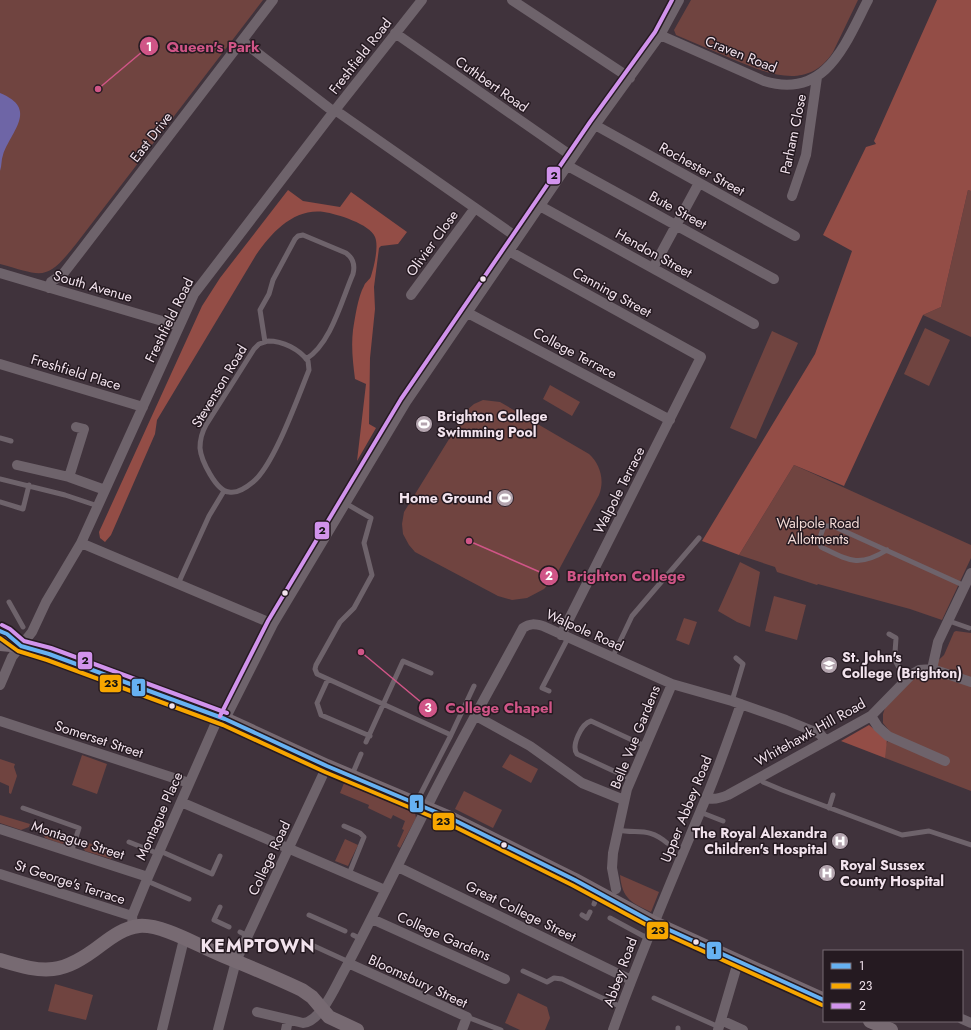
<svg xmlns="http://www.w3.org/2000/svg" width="971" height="1030" viewBox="0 0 971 1030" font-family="Jost,sans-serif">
<rect width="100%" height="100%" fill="#40333c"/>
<path fill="#704440" d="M0 0H263L76 244C46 282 44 276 0 264Z
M691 0H858L833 52C807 93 764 72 730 58 712 50 694 43 676 35L674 30Z
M968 190 971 191V337L923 315 941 307Z
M925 328 950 340 929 386 904 374Z
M772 331 798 343 756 439 730 428Z
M550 385 580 402 572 416 543 399Z
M483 400 500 402 589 454C600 464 605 480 599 495L555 577 544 589 527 598 512 600 498 596 415 552 409 545 403 534 402 524 404 512 467 410 474 404Z
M794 465 971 545V558L942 620 910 609 818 584 817 585 777 572 775 567 739 555Z
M740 562 760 572 750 627 737 622 718 611Z
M774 596 806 605 797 640 765 631Z
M684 618 697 622 689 645 676 640Z
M956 631 971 633V791L885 758V746L892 734 883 723V714L885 708 916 676 927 671 944 655 954 632Z
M510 754 538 769 531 783 502 767Z
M82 755 107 764 97 794 72 785Z
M0 759 15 764 14 767 17 776 11 794 9 793V786L0 782Z
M344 783 415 813 416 818 400 848 397 846 404 830 402 829 405 821 393 815 391 819 368 808 369 805 340 793Z
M464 791 502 810 493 828 455 809Z
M0 815 30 824 29 827 21 830 0 823Z
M42 829 69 837 68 840 62 844 45 838 41 832Z
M345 839 358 845 348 866 335 861Z
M82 841 114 851 111 859 85 851 81 844Z
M620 875 659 892 651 912C632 903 622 899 620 875Z
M55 984 93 995 86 1020 48 1011Z
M518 993 547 1007 550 1018 545 1030H520L505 1023Z"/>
<path fill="#934d46" d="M937 0H971V191L968 190 941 307 923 315 844 486 794 465 739 555 702 541 815 354 852 251 823 235 866 147 876 144 874 141Z
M288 190 303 201 340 207 351 192 407 232 398 244 381 246 379 248 374 287 375 309 370 358 369 424 376 428 357 461 366 384 355 379C353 363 351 347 353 330 355 318 358 296 364 286 365 282 370 280 371 276 374 267 379 246 375 237 370 224 337 214 324 212 294 208 272 232 256 255L157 420 155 434 111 535 105 542 100 538 99 532 202 306 220 278Z
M869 725 887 740 885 758 841 741Z"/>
<path fill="#6e65a6" d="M0 93C39 109 11 131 3 155 1 160 2 165 0 171Z"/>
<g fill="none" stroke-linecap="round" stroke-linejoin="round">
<path stroke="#6e636b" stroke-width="5" d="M268 341C283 341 299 349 308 361L309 370C298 397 274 465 253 482 247 487 238 494 229 492 216 491 201 460 200 448 200 440 202 432 206 425L254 349 259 344Z
M265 342 260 310 269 294 273 280 295 239 298 236 303 235 346 253C353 258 355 266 353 274 342 299 331 344 306 359
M0 438 11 441
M0 479 65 495 98 506
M0 502 23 509 29 485
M345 503 371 518 364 543 372 575 354 608 340 622 316 665 315 669 317 674 451 735
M887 550C858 568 848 560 821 547L819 540 824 526H833L965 586
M178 584 209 516 224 491
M9 602 23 627
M949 621 969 628
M889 634 896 638C895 659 891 662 909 677
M612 658 632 616 699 538
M328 679 317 703 321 715 370 736
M549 691 542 688 568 638
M732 701 743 664 736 658
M366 742 403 661 431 673
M352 775 361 754
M760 777 763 782 782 790 902 835 929 831 971 845
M631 779 577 754C571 746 581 724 591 721L645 746
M416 803 451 735 474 686
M23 808 79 828 71 853
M829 808 833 795
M700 812 723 821
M344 826 360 833 364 837 349 874
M617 830C638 834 649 827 667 843
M129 842 159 854
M160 851 212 874 220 856
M147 881 189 899
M594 904 598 894
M220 907 214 920 229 927
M309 915 345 931
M582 915 587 918 590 912
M610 918 647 938
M240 932 248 936
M353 935 361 939
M314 946 349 962
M523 971 547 982 554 978 562 979 621 1007
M654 998 719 1027
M467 1017 501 1030
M678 1030V1028"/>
<path stroke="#6e636b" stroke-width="10" d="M512 0 630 78
M395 33 573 157
M660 35 764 81C826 100 845 44 868 0
M242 41 334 112
M335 110 518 238
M595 125 795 236
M568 166 774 279
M792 196 806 155 817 77
M540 206 754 324
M509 251 701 357 561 635
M653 268 699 183
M0 273 179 326
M49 288 51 282 63 274 80 252 273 0
M411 295 475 208
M466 312 670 420
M0 364 143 407
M17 465 69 477 105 490
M69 477 84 429 76 427
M81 543 273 624
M932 669 971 682
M0 685 12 657 32 632 46 602 81 543 194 294 328 119 422 0
M476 716 530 746 582 783 624 800
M871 716 878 727 888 736 945 761
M225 719 273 624 406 402 595 125 660 35 679 0
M0 721 189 783
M707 798C714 800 721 798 728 795L871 716 912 674 919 670 932 669 938 642 971 573
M181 802 385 890
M0 829 148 877
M398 867 631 980
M0 874 132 916
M616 889 612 868 613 853 627 789 672 684
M372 919 505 979
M133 927 132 916 148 877 218 718
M348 963 467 1017 462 1030
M257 1012 303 1023C321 1022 336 985 344 971 374 915 401 858 430 801 459 743 492 686 523 628 530 623 535 624 543 626L672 684 732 701 786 720 820 734 825 740
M962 1019 971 1023
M721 1020 743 1030
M162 1030 184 939
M218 1030 236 961 327 766
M286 1030 288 1020
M613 1030C641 951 674 875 706 798 719 767 730 735 741 704
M718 1030 738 962"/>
<path stroke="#776a72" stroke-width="14" d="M0 631 7 634 21 646
M0 644 21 646 44 652 225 719 327 766 450 818 575 880 654 923 824 1000
M0 960C46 974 62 975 101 945 113 936 124 928 139 926 162 924 197 945 219 954 247 966 275 977 302 990L312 997 329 1017 357 1030
M870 1021 891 1030"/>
<g stroke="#251a21" stroke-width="7">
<path id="bus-1" d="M0 631 7 634 21 646 49 654 225 719 327 766 450 818 575 880 654 923 824 1000"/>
</g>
<g stroke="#251a21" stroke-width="7">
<path id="bus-2" d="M0 638 18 651 47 660 223 725 325 772 447 823 572 885 652 928 822 1005"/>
</g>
<g stroke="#251a21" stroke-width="7">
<path id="bus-3" d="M2 625 10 629 24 641 51 648 227 713
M220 716 268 621 401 399 590 122 655 32 672 0"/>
</g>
<use href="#bus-1" stroke="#66b1f2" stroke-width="4"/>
<use href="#bus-2" stroke="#f7a600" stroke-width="4"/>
<use href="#bus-3" stroke="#d193ec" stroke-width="4"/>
</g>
<defs>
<g id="stadium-disc" transform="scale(0.9)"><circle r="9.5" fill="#b4a5af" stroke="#251a21"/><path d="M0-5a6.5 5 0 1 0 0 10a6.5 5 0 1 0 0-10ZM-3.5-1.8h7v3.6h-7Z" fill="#fff"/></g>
<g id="university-disc" transform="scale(0.9)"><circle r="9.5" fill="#b4a5af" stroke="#251a21"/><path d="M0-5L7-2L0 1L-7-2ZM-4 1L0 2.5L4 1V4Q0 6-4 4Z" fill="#fff"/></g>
<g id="hospital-disc" transform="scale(0.9)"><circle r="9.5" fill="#b4a5af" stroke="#251a21"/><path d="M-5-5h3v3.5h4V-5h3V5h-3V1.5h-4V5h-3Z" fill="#fff"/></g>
</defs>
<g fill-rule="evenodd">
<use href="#stadium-disc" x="424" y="424"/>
<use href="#stadium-disc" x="505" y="498"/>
<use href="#university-disc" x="829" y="665"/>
<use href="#hospital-disc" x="840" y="841"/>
<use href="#hospital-disc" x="827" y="873"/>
</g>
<g fill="#f2e3ed" stroke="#251a21" stroke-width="1.5">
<circle cx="483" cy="279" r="3.5"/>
<circle cx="285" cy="593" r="3.5"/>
<circle cx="172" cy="706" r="3.5"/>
<circle cx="504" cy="845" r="3.5"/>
<circle cx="696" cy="942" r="3.5"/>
</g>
<g text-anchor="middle" stroke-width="3" stroke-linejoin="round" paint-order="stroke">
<g font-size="14" fill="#f2e3ed" stroke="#251a21">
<text transform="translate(741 54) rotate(22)" y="5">Craven Road</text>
<text transform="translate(360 56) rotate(-52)" y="5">Freshfield Road</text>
<text transform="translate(492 84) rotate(35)" y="5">Cuthbert Road</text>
<text transform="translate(793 134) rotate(-78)" y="5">Parham Close</text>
<text transform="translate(151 137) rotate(-52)" y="5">East Drive</text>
<text transform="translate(702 169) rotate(29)" y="5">Rochester Street</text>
<text transform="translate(678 210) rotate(29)" y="5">Bute Street</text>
<text transform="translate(432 243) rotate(-54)" y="5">Olivier Close</text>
<text transform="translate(654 253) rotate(29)" y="5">Hendon Street</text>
<text transform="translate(93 286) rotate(16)" y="5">South Avenue</text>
<text transform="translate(612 292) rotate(29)" y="5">Canning Street</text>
<text transform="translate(169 320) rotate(-64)" y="5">Freshfield Road</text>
<text transform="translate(575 353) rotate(28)" y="5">College Terrace</text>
<text transform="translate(76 372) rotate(17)" y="5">Freshfield Place</text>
<text transform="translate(219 386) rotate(-59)" y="5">Stevenson Road</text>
<text transform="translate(619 490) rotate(-63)" y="5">Walpole Terrace</text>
<text transform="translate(585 630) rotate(24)" y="5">Walpole Road</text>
<text transform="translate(810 732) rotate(-29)" y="5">Whitehawk Hill Road</text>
<text transform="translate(635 737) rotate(-68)" y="5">Belle Vue Gardens</text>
<text transform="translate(99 739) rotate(18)" y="5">Somerset Street</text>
<text transform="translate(686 809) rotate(-68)" y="5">Upper Abbey Road</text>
<text transform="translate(159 816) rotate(-66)" y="5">Montague Place</text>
<text transform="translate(78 840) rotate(18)" y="5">Montague Street</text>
<text transform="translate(269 858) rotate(-65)" y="5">College Road</text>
<text transform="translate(70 882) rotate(18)" y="5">St George's Terrace</text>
<text transform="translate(521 911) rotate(26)" y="5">Great College Street</text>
<text transform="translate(444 936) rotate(24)" y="5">College Gardens</text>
<text transform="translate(620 972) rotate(-70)" y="5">Abbey Road</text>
<text transform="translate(418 981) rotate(25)" y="5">Bloomsbury Street</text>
</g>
<g font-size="14" font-weight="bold" fill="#f2e3ed" stroke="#251a21" text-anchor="start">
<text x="437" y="421">Brighton College<tspan x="437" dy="16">Swimming Pool</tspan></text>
<text x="492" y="503" text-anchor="end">Home Ground</text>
<text x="842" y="662">St. John's<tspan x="842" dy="16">College (Brighton)</tspan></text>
<text x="827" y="838" text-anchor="end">The Royal Alexandra<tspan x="827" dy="16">Children's Hospital</tspan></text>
<text x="840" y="870">Royal Sussex<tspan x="840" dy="16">County Hospital</tspan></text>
</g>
<g font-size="14" fill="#f3dbd7" stroke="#251a21">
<text x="818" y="528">Walpole Road<tspan x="818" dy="16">Allotments</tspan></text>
</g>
<g font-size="18" font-weight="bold" letter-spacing="1" fill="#f2e3ed" stroke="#251a21">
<text x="258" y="952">KEMPTOWN</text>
</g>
</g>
<path fill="none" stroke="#d05587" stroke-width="1.5" d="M98 89L149 46M469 541L549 576M361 652L428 708"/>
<g fill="#d05587" stroke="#251a21" stroke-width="1.5">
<circle cx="98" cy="89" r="4"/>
<circle cx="469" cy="541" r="4"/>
<circle cx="361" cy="652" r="4"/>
<circle cx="149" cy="46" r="10"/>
<circle cx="549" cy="576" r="10"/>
<circle cx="428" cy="708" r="10"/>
</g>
<g font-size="12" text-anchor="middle" font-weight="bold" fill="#fff">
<text x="149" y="51">1</text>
<text x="549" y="580">2</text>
<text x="428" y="712">3</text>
</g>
<g font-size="15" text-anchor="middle" font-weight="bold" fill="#d05587" stroke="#251a21" stroke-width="3" stroke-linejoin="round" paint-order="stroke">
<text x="213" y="52">Queen's Park</text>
<text x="626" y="581">Brighton College</text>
<text x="499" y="713">College Chapel</text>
</g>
<g stroke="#251a21" stroke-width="1.5">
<rect x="546" y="166" width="15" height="19" rx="4" fill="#d193ec"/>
<rect x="314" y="521" width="16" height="19" rx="4" fill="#d193ec"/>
<rect x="77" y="651" width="16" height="19" rx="4" fill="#d193ec"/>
<rect x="99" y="674" width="23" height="19" rx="4" fill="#f7a600"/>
<rect x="131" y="678" width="15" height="19" rx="4" fill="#66b1f2"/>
<rect x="409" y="794" width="15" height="19" rx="4" fill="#66b1f2"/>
<rect x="432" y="812" width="23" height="19" rx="4" fill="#f7a600"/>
<rect x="646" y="921" width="23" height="19" rx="4" fill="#f7a600"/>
<rect x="706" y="941" width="16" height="19" rx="4" fill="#66b1f2"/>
</g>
<g font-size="11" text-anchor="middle" font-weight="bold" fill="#111">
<text x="554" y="179">2</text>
<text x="322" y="534">2</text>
<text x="85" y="664">2</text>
<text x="111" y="687">23</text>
<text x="139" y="691">1</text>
<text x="417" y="808">1</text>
<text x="443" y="825">23</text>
<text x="658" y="934">23</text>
<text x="714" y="954">1</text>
</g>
<rect x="823" y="950" width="140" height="72" fill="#251a21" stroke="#776a73"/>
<rect x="831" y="963" width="20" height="6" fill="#66b1f2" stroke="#776a73"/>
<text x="859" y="970" font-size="12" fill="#f2e3ed">1</text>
<rect x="831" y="983" width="20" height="6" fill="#f7a600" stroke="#776a73"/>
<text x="859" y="990" font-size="12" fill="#f2e3ed">23</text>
<rect x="831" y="1003" width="20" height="6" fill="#d193ec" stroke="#776a73"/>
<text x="859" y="1010" font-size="12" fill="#f2e3ed">2</text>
</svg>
